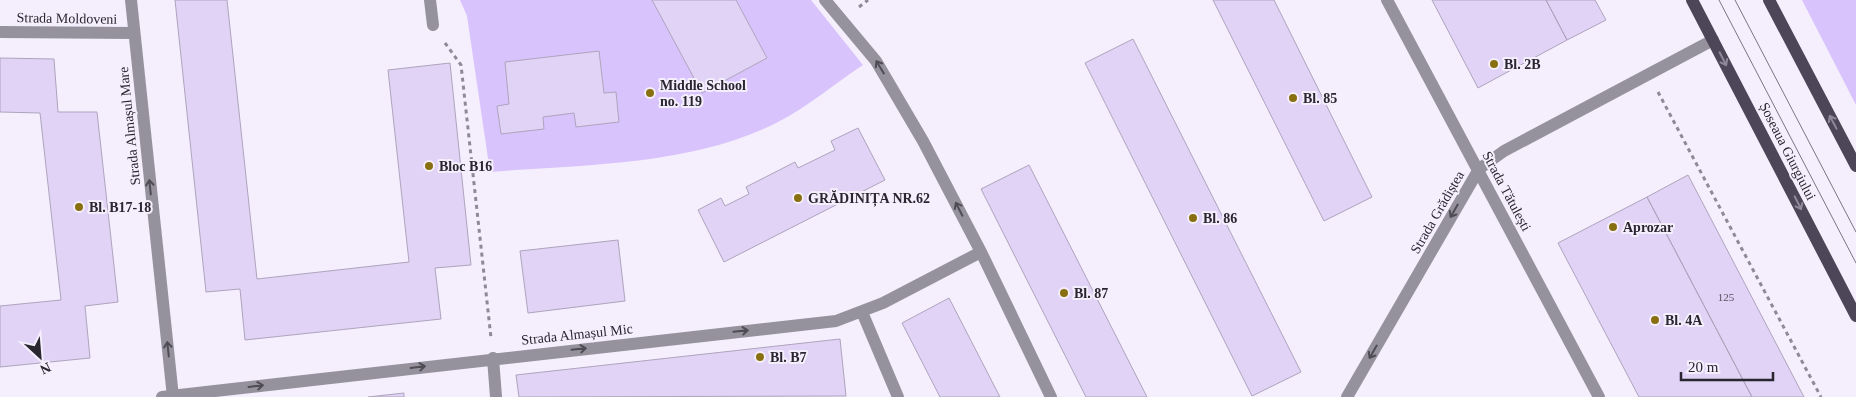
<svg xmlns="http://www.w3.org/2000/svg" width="1856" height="397" viewBox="0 0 1856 397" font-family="'Times New Roman',serif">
<rect width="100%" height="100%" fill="#f4eefd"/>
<path fill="#d9c3fc" d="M460 0H811L863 65C835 83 808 107 778 122 692 166 585 164 490 172L467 16Z
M1802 0H1856V105Z"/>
<path fill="#e0d3f5" stroke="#aea4bd" d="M175 0H227L257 279 409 262 388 70 450 63 471 265 435 268 441 319 245 340 240 289 206 292Z
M652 0H736L767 58 702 93Z
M1213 0H1274L1372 197 1324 221Z
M1432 0H1546L1567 40 1478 88Z
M1546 0H1595L1606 20 1567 40Z
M1133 39 1301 372 1252 396 1085 63Z
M599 51 604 93 616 92 619 122 576 127 574 113 543 117 544 129 501 134 497 106 509 104 505 62Z
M0 58 54 59 58 112H97L118 302 85 306 90 358 0 367V306L61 300 40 113 0 112Z
M858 128 885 180 724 262 698 210 721 198 725 206 749 194 746 187 795 162 798 168 835 150 831 141Z
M1029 165 1147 397H1086L981 189Z
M1688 175 1804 397H1752L1647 197Z
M1647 197 1752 397H1639L1558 243Z
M618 240 625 301 528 313 520 251Z
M949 298 1000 397H940L902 323Z
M840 339 846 396 519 397 516 375Z
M404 393V397H368Z"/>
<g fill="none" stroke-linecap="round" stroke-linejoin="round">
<path stroke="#8e8996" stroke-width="3" stroke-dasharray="4 4" stroke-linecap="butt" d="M859 7 868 0
M445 43 461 65 491 338
M1658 92 1821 397"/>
<path stroke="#96929d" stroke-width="12" d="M131 0 173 397
M430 0 433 25
M825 0 876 61 923 141 981 252 1051 397
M1387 0 1599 397
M0 32 133 33
M862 312 898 397
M493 358 496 397
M162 397 836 321 883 303 981 252
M1347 397 1479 169 1504 151 1713 40"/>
<path stroke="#4d4658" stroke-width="12" d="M1692 0 1856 316
M1769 0 1856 166"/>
<path stroke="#7a7581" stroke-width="1" d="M1719 0 1856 263
M1735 0 1856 232"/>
</g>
<defs><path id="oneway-shaft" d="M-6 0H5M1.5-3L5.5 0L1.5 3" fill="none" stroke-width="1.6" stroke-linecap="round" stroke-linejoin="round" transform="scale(1.25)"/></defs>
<g stroke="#90899a">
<use href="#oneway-shaft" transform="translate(1723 59) rotate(63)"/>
<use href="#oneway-shaft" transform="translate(1833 122) rotate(-118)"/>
<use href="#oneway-shaft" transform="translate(1798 203) rotate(63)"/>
</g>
<g stroke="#504c56">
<use href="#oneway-shaft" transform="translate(880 67) rotate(-121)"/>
<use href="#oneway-shaft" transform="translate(150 187) rotate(-96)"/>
<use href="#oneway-shaft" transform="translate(959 209) rotate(-117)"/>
<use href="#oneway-shaft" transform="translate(1454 211) rotate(120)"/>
<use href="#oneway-shaft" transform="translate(741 331) rotate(-6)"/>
<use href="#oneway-shaft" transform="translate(168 349) rotate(-96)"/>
<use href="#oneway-shaft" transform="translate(579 349) rotate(-6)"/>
<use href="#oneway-shaft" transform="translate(1373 352) rotate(120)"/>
<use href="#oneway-shaft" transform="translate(418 367) rotate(-7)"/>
<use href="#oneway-shaft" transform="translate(256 386) rotate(-7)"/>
</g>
<g fill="#887011" stroke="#f4eefd" stroke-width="2">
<circle cx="1494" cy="64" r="5"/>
<circle cx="650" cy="93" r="5"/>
<circle cx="1293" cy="98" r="5"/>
<circle cx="429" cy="166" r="5"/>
<circle cx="798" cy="198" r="5"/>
<circle cx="79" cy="207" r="5"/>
<circle cx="1193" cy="218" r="5"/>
<circle cx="1613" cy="227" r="5"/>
<circle cx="1064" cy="293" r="5"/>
<circle cx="1655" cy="320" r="5"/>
<circle cx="760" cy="357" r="5"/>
</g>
<g text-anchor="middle" stroke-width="4" stroke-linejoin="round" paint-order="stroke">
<g font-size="11" fill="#585161">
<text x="1726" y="301">125</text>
</g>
<g font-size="14" fill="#2a2630" stroke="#f4eefd">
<text transform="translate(67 18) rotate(1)" y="5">Strada Moldoveni</text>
<text transform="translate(129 126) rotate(-96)" y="5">Strada Almașul Mare</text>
<text transform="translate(1788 151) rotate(63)" y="5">Șoseaua Giurgiului</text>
<text transform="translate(1507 191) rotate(62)" y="5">Strada Tătulești</text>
<text transform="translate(1437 212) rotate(-60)" y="5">Strada Grădiștea</text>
<text transform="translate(577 334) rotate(-6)" y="5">Strada Almașul Mic</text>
</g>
<g font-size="14" font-weight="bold" fill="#2a2630" stroke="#f4eefd" text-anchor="start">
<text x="1504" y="69">Bl. 2B</text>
<text x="660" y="90">Middle School<tspan x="660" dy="16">no. 119</tspan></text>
<text x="1303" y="103">Bl. 85</text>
<text x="439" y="171">Bloc B16</text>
<text x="808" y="203">GRĂDINIȚA NR.62</text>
<text x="89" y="212">Bl. B17-18</text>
<text x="1203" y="223">Bl. 86</text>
<text x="1623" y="232">Aprozar</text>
<text x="1074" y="298">Bl. 87</text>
<text x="1665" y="325">Bl. 4A</text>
<text x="770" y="362">Bl. B7</text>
</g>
</g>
<g transform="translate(40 357) rotate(154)" stroke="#f4eefd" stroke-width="4" paint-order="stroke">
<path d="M0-4L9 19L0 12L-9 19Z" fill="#2a2630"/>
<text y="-8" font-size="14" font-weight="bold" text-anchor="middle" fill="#2a2630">N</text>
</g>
<path d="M1681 372v8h92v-8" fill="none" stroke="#2a2630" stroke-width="2.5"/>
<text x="1688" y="372" font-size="15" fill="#2a2630" stroke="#f4eefd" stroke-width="4" paint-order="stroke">20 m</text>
</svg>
